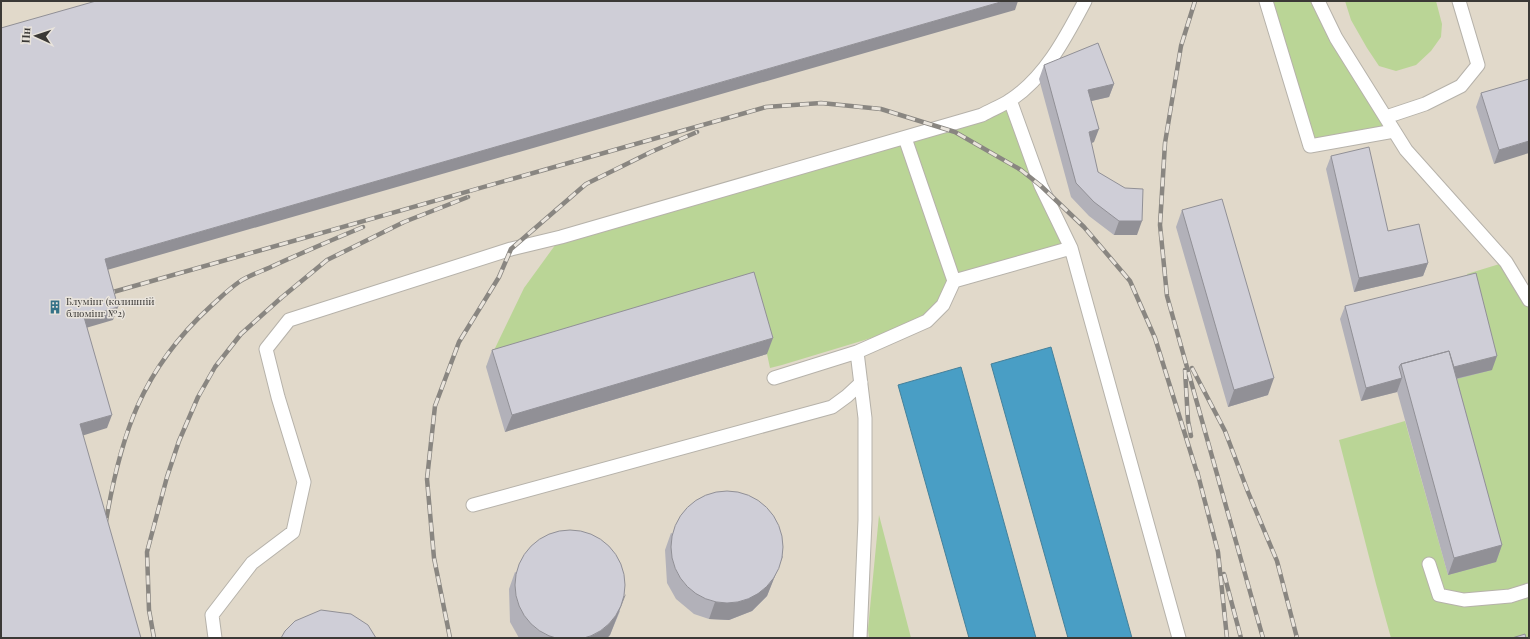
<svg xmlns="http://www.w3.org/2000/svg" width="1530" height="639" viewBox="0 0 1530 639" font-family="'Playfair Display',serif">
<rect width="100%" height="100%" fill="#e9e4dc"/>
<path fill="#e1d9ca" d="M1 1H1529V638H1Z"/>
<path fill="#bad596" d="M1266 1H1318L1394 131 1310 146Z
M1345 1H1436L1442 24 1441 37 1431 51 1416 65 1396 71 1379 66 1367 48 1351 20Z
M1010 100 1071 248 954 281 932 317 868 339 782 365 770 368 767 354 486 367 524 288 561 237Z
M1506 262 1529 300V638H1391L1376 584 1339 440 1405 421 1448 575 1446 381 1471 286 1467 274Z
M879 515 910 634 911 638H869L868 629Z"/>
<path fill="#499ec5" stroke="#45809a" d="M1051 347 1132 638H1068L991 364Z
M961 367 1036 638H969L898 385Z"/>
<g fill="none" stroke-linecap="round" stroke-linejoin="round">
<g stroke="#b6b2aa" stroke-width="15">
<path id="service" d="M1266 1 1310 146 1394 131
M1318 1 1336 38 1406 150 1506 262 1529 300
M1010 100 1041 186 1071 248 1179 638
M1386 117 1425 104 1461 86 1478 65 1459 1
M905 138 954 281 1071 248
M857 352 865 418V520L860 638
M774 378 857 352 927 321 943 305 954 281
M473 505 832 407 847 396 861 383
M1429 564 1439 595 1464 600 1510 596 1529 590
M215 638 212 615 252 563 293 532 304 482 278 397 266 349 289 320 511 249 561 237 982 115C991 110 1001 106 1009 101 1045 78 1066 37 1085 1"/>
</g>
<use href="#service" stroke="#fff" stroke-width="13"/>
<g stroke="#898681" stroke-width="4.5">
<path id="rail" d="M1195 1 1181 46 1165 143 1160 225 1167 296 1263 638
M106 294 766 107 821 103 881 109 955 132 1021 170 1041 186 1084 227 1130 281 1155 338 1198 476
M1192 368 1225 431 1248 492 1277 561 1297 638
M1185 370 1188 421 1191 436
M1197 471 1218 552 1227 638
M105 527C120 436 141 370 211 306 220 298 229 289 239 282 249 275 263 271 275 265 304 252 334 239 363 227
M1224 574 1241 638
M154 638 149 610 147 552 167 477 179 441 198 397 215 367 241 334 281 298 327 260 404 222 468 197
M450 638 434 558 427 479 435 406 459 342 499 277 511 249 586 184 651 152 697 132"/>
</g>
<use href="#rail" stroke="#e9e4dc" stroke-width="3" stroke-dasharray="9" stroke-linecap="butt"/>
</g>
<path fill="#b2b1b9" d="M1044 65 1114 84 1109 97 1091 101 1094 142 1091 143 1098 172 1137 235H1114L1089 216 1071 197 1039 79Z
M1529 79 1494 164 1476 107 1481 93Z
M1331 156 1388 231 1428 263 1423 276 1354 292 1326 169Z
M1182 210 1268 395 1228 407 1176 227Z
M1345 306 1492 370 1457 379 1502 545 1496 562 1448 575 1397 391V392L1361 401 1340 319Z
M492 350 767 354 505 432 486 367Z
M671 533 776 573 767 596 752 611 729 620 709 619 694 614 676 599 667 583 665 550Z
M515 572 620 611 610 635 607 638H519L510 622 509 589Z"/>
<path fill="#919096" d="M1004 1H1018L1015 10 100 272 105 259Z
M1114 84 1109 97 1083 103 1088 90Z
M1099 129 1094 142 1084 146 1089 132Z
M1529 141V153L1494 164 1499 150Z
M1119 221H1142L1137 235H1114Z
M1428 263 1423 276 1354 292 1359 278Z
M118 307 113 320 79 330 84 317Z
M773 338 767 354 505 432 512 415Z
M1497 356 1492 370 1446 381 1451 368Z
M1274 378 1268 395 1228 407 1234 390Z
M1402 378 1397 392 1361 401 1366 388Z
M112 415 107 428 75 438 80 424Z
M1502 545 1496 562 1448 575 1454 558Z
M783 556 767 596 752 611 729 620 709 619 715 602Z
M626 594 610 635 607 638H589Z"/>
<path fill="#cfced7" stroke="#919096" d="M96 1H1004L105 259 118 307 84 317 112 415 80 424 141 638H1V28Z
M1098 43 1114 84 1088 90 1099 129 1089 132 1098 172 1125 188 1143 189 1142 221H1119L1094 202 1076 183 1044 65Z
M1529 79V141L1499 150 1481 93Z
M1369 147 1388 231 1419 224 1428 263 1359 278 1331 156Z
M1222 199 1274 378 1234 390 1182 210Z
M754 272 773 338 512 415 492 350Z
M1476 273 1497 356 1454 367 1449 351 1401 364 1399 367 1402 378 1366 388 1345 306Z
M1449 351 1502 545 1454 558 1401 364Z
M671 547a56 56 0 1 1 112 0a56 56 0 1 1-112 0Z
M515 585a55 55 0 1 1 110 0a55 55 0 1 1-110 0Z
M321 610 351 614 368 625 376 638H281L285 631 295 621Z
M1525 634 1526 638H1512Z"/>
<defs>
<g id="building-bare" transform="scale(1.08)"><path d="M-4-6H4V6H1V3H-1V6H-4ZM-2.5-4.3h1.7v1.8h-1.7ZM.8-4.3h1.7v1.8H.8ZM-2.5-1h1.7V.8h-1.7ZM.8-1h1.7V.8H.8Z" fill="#347287" stroke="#e9e4dc" stroke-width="2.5" paint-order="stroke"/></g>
</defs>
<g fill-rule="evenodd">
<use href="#building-bare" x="55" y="307"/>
</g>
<g text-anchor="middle" stroke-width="3" stroke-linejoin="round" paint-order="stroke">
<g font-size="10" fill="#3b3936" stroke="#e9e4dc" text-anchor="start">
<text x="66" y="305">Блумінг (колишній<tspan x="66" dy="12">блюмінг №2)</tspan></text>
</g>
</g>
<rect width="1530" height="639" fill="none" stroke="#3b3936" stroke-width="4"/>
<g transform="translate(36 36) rotate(273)" stroke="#e9e4dc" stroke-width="3" paint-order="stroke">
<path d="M0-3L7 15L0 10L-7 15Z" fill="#3b3936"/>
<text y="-6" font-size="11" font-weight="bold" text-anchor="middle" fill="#3b3936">Пн</text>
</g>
</svg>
